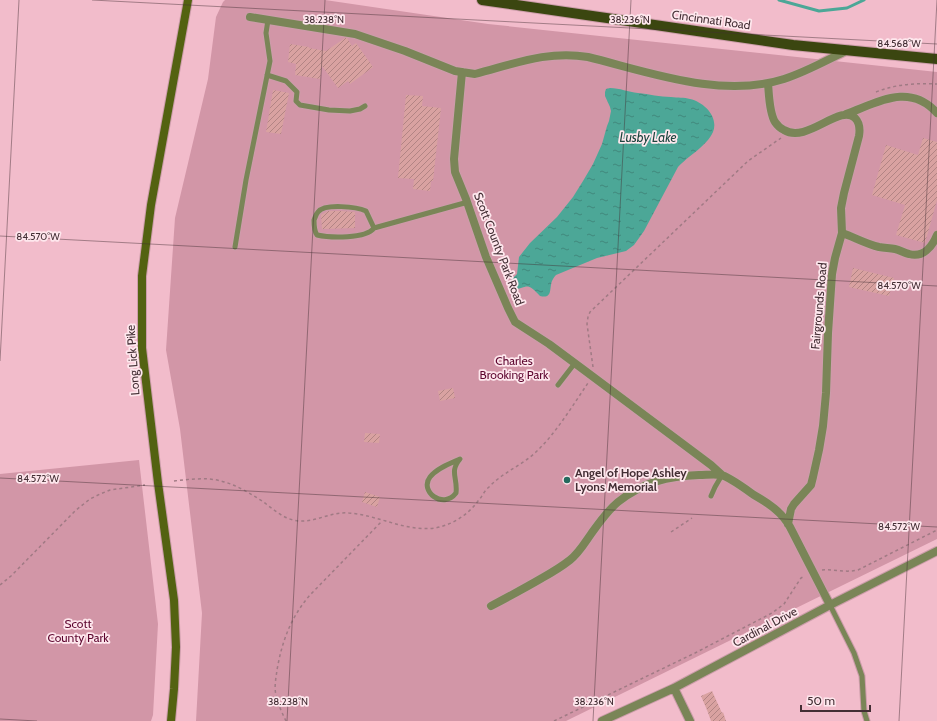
<svg xmlns="http://www.w3.org/2000/svg" width="937" height="721" viewBox="0 0 937 721" font-family="Cabin,sans-serif">
<defs>
<pattern id="water-ripples" width="26" height="14" patternUnits="userSpaceOnUse"><rect width="26" height="14" fill="#4ca797"/><path d="M2 4q2-2 4 0t4 0M15 11q2-2 4 0t4 0" fill="none" stroke="#41887c"/></pattern>
<pattern id="building-hatch" width="6" height="6" patternUnits="userSpaceOnUse"><rect width="6" height="6" fill="#d9a2a1"/><path d="M-1 1l2-2M0 6l6-6M5 7l2-2" fill="none" stroke="#b28484"/></pattern>
</defs>
<rect width="100%" height="100%" fill="#f2bccb"/>
<path fill="#d296a7" d="M225 0H325L488 24 937 72V539L566 721H196L202 613 180 429 166 350 175 218 208 79 216 17 223 2Z
M139 460 158 624 153 715 151 721H0V474Z"/>
<path fill="url(#water-ripples)" d="M610 88C620 88 628 92 638 93 649 94 660 97 671 97 678 98 684 97 690 99 704 102 719 117 713 132 707 146 688 156 678 167L644 231 634 245 626 251 597 258 556 275C554 277 553 279 552 281 549 289 553 299 540 296 525 279 527 290 512 289L510 284V281L517 274 519 257 530 243 557 217 573 197 583 181 593 164 602 144 607 126 609 121 611 111 610 107 605 96V92L606 89Z"/>
<g fill="none" stroke-linecap="round" stroke-linejoin="round">
<path stroke="#4ca797" stroke-width="3" d="M779 0 819 11 847 8 864 0"/>
</g>
<path fill="url(#building-hatch)" d="M345 38H347L352 46 356 43 373 67 350 84 348 81 338 88 322 66 320 79 295 75 296 64 288 62 290 44 309 47V48L326 51Z
M273 90 289 93 281 134 266 132Z
M406 95 423 96 422 106 441 108 433 181H431L430 191 413 189 414 179 398 178Z
M923 138 937 142V200L925 243 896 235 905 205 872 195 886 145 918 155Z
M328 211H341L355 212V228L322 229 321 215Z
M853 268 894 278 889 296 849 287Z
M453 388 455 398 440 401 438 391Z
M365 433 380 434 379 443 364 442Z
M365 492 380 497 377 507 362 502Z
M712 691 722 713 723 712 726 721H711L707 710 701 696Z"/>
<g fill="none" stroke-linecap="round" stroke-linejoin="round">
<g stroke="#cc9daa" stroke-width="7">
<path id="lane" d="M267 75 286 81 297 92 296 101 300 105 329 110 350 111 360 109 365 106
M374 228 366 211C357 207 325 203 318 212 316 214 315 218 314 220 314 226 314 231 317 235 330 238 366 239 374 228L468 202
M235 247 246 180 270 61 266 33 268 20
M558 385 575 363
M460 459C449 472 458 478 456 493 443 510 419 491 430 477 437 468 451 463 460 459Z
M711 496 715 487 722 475
M830 605 854 653 862 676 864 711 867 721"/>
</g>
<g stroke="#cc9daa" stroke-width="10">
<path id="street" d="M250 17 355 34 405 51 455 71 475 74C514 64 548 50 588 57 649 72 721 99 784 79 806 72 827 60 848 50
M462 72 454 159 455 172 466 199 486 257 508 308 515 322 549 344 584 370 691 450 711 465 722 475
M768 83C769 94 769 112 775 122 777 125 780 128 784 130 807 144 840 103 855 118 860 123 860 130 859 136L844 193 841 208 842 233 835 258 832 274 828 333 826 393 823 426 819 450 813 477 811 485 794 504 791 509 788 524
M846 114C877 103 909 82 937 113
M842 233C854 237 866 244 879 247 885 248 890 248 895 249 900 250 904 253 909 254 923 258 932 247 937 235
M491 606C508 597 525 588 542 578 551 573 561 567 570 560 579 553 584 544 591 534 599 523 607 511 618 502 643 482 668 476 699 475 706 475 714 474 721 475 728 476 747 490 754 495 768 503 782 512 790 527L830 605
M674 688 690 721
M602 721 674 688 832 604 937 551"/>
</g>
<g stroke="#cc9daa" stroke-width="10">
<path id="secondary" d="M171 721 174 689 176 647 174 600 158 483 142 348V276L151 205 188 0"/>
</g>
<g stroke="#cc9daa" stroke-width="12">
<path id="primary" d="M482 0 793 45 937 59"/>
</g>
<path stroke="#a07a84" stroke-width="1.5" stroke-dasharray="3 3" stroke-linecap="butt" d="M876 92C896 84 916 83 937 84
M593 367 587 324 588 317 590 312 748 161 781 138
M174 481C182 480 190 479 198 479 222 477 242 488 262 501 272 508 281 517 293 520 312 525 330 511 349 513 378 515 405 532 435 528 452 525 468 515 478 501 482 497 484 491 489 487 503 472 523 465 537 451 556 433 573 405 588 383
M671 532 692 518
M822 570C834 569 845 573 858 570L937 530
M0 585 11 576 76 510 90 499 100 494 110 490 145 485
M286 721C282 713 278 704 276 695 274 687 276 678 277 670 282 641 291 617 310 595L382 521
M554 721 695 653 772 613 784 604 801 578 805 576"/>
<use href="#lane" stroke="#7a8557" stroke-width="5"/>
<use href="#street" stroke="#7a8557" stroke-width="8"/>
<use href="#secondary" stroke="#536211" stroke-width="8"/>
<use href="#primary" stroke="#3b4610" stroke-width="10"/>
</g>
<path fill="none" stroke="#432e34" stroke-width="1" stroke-opacity="0.45" d="M92 0 937 44M0 236 937 286M0 361 19 0M0 478 937 527M0 719 37 721M287 721 325 0M593 721 631 0M899 721 937 0"/>
<circle fill="#246a5e" stroke="#fee7ed" stroke-width="1.5" cx="567" cy="480" r="4"/>
<g text-anchor="middle" stroke-width="3.5" stroke-linejoin="round" paint-order="stroke">
<g font-size="12" fill="#432e34" stroke="#fee7ed">
<text transform="translate(711 20) rotate(8)" y="4">Cincinnati Road</text>
<text transform="translate(499 249) rotate(69)" y="4">Scott County Park Road</text>
<text transform="translate(819 306) rotate(-85)" y="4">Fairgrounds Road</text>
<text transform="translate(133 360) rotate(-94)" y="4">Long Lick Pike</text>
<text transform="translate(765 627) rotate(-28)" y="4">Cardinal Drive</text>
</g>
<g font-size="12" fill="#5d062f" stroke="#fee7ed">
<text x="514" y="365">Charles<tspan x="514" dy="14">Brooking Park</tspan></text>
<text x="78" y="628">Scott<tspan x="78" dy="14">County Park</tspan></text>
</g>
<g font-size="12" font-weight="bold" fill="#432e34" stroke="#fee7ed" text-anchor="start">
<text x="575" y="477">Angel of Hope Ashley<tspan x="575" dy="14">Lyons Memorial</tspan></text>
</g>
<g font-size="13" font-style="italic" fill="#1c453e" stroke="#fee7ed">
<text x="648" y="142">Lusby Lake</text>
</g>
</g>
<g font-size="10" text-anchor="middle" fill="#432e34" stroke="#fee7ed" stroke-width="3.5" stroke-linejoin="round" paint-order="stroke">
<text x="324" y="23">38.238°N</text>
<text x="630" y="23">38.236°N</text>
<text x="899" y="47">84.568°W</text>
<text x="38" y="240">84.570°W</text>
<text x="899" y="289">84.570°W</text>
<text x="38" y="482">84.572°W</text>
<text x="899" y="530">84.572°W</text>
<text x="288" y="705">38.238°N</text>
<text x="594" y="705">38.236°N</text>
</g>
<path d="M801 705v6h69v-6" fill="none" stroke="#432e34" stroke-width="2"/>
<text x="807" y="705" font-size="12" fill="#432e34" stroke="#fee7ed" stroke-width="3" paint-order="stroke">50 m</text>
</svg>
